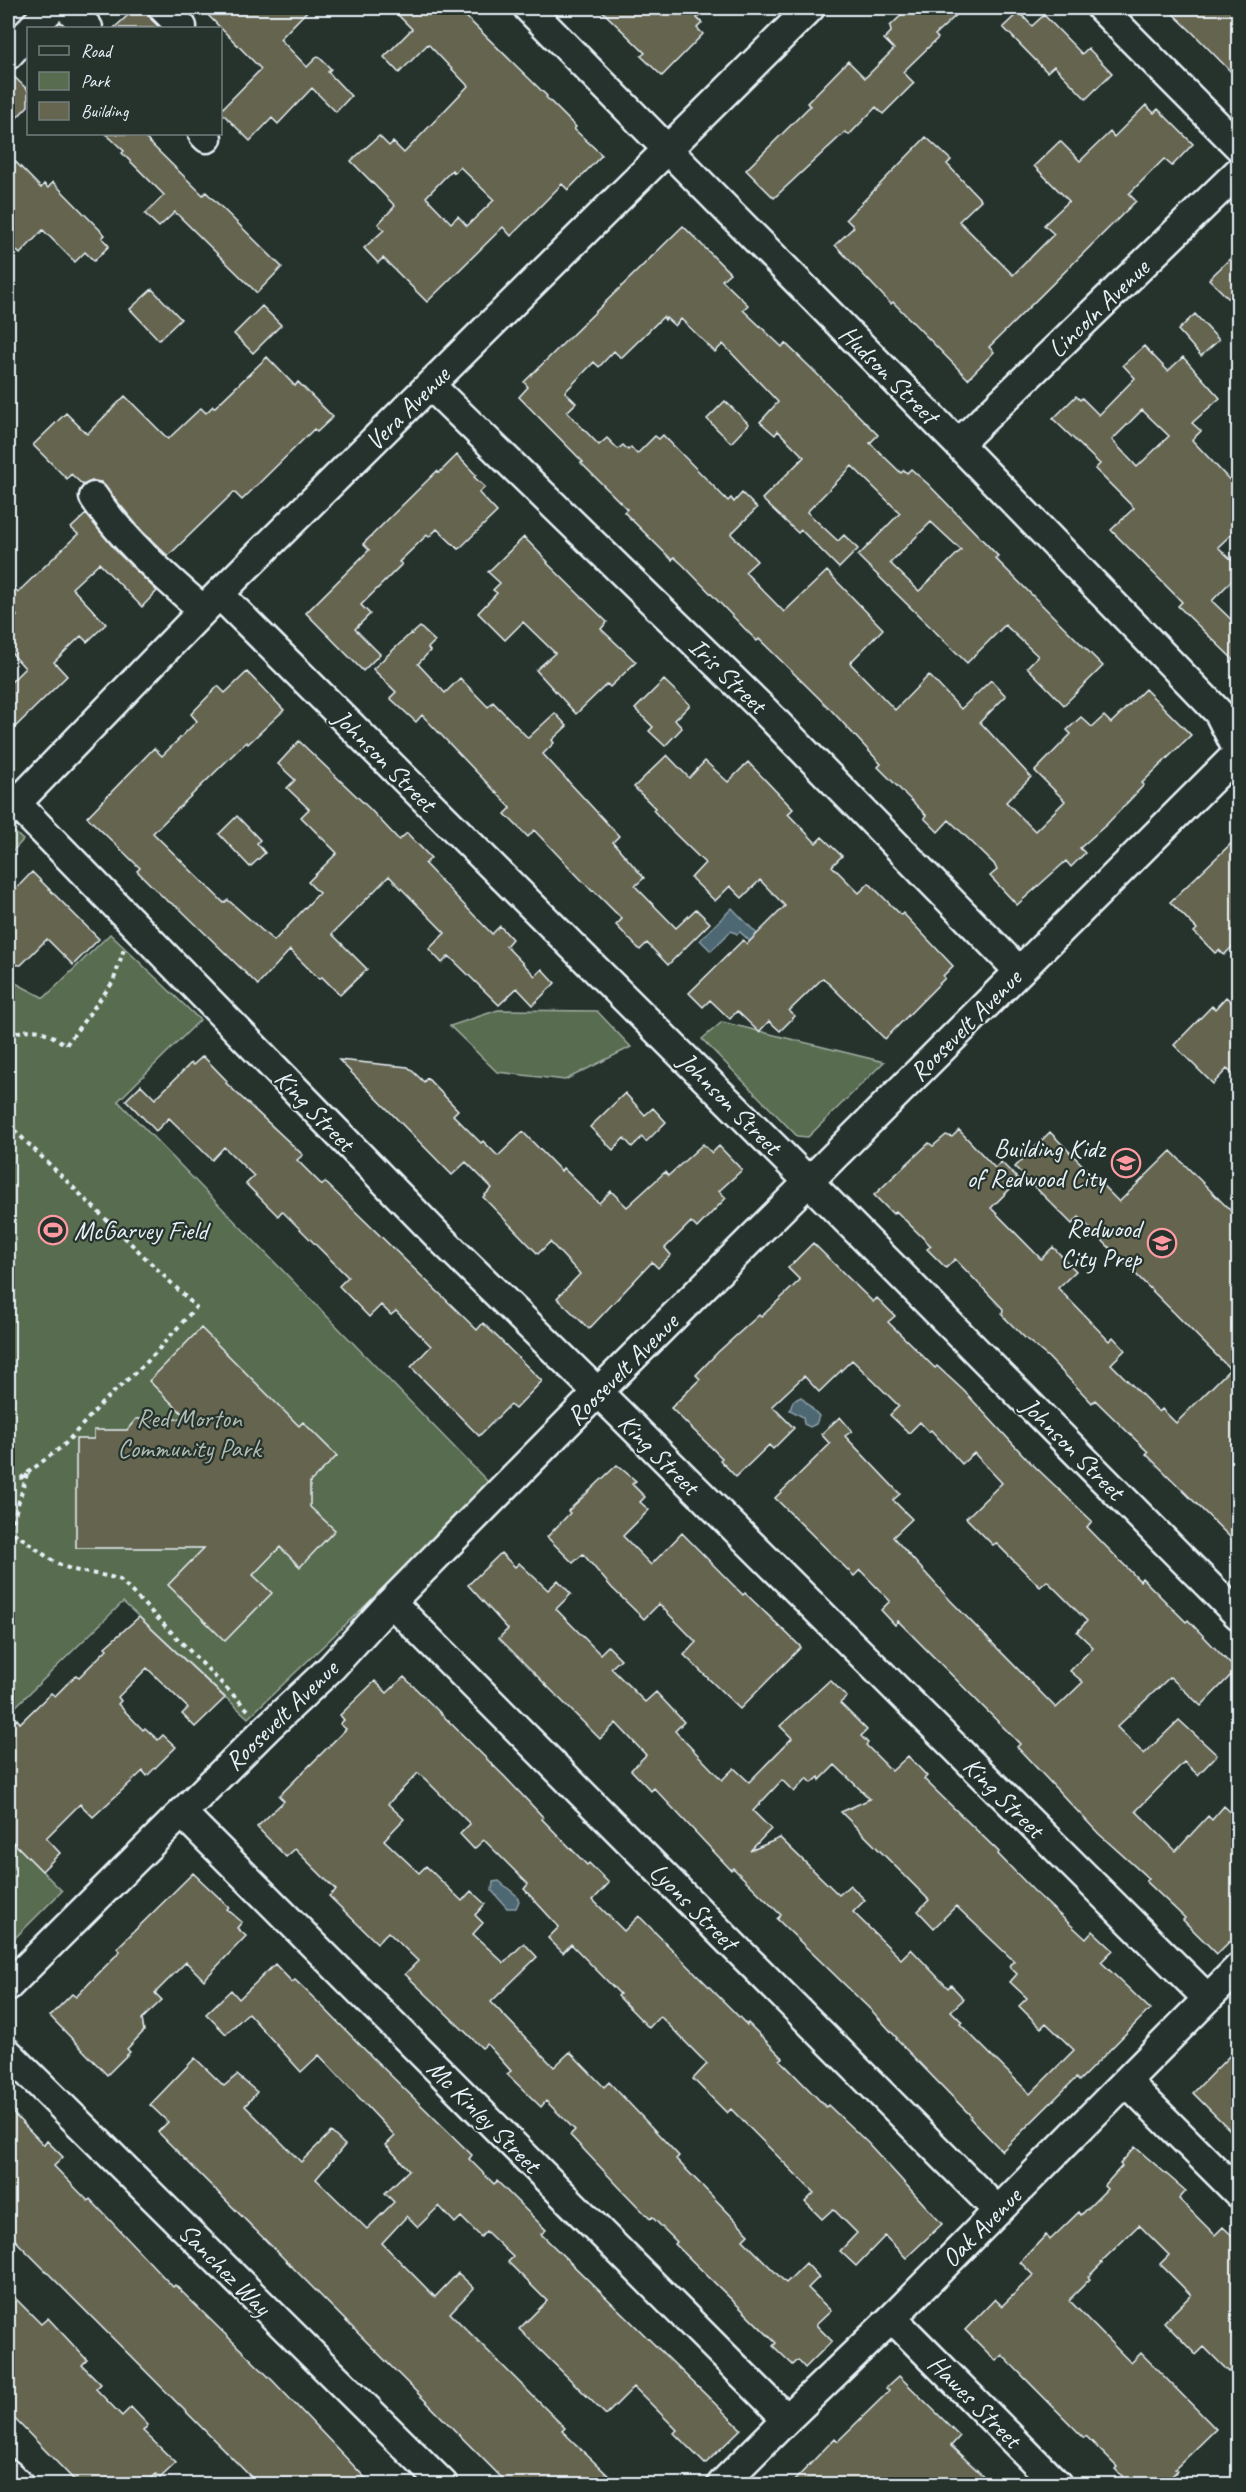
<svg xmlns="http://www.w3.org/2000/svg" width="1246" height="2492" viewBox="0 0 1246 2492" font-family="Caveat,sans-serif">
<rect width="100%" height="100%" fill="#26332d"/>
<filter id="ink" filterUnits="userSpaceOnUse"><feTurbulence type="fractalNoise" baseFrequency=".0167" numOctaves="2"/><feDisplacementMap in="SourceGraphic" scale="12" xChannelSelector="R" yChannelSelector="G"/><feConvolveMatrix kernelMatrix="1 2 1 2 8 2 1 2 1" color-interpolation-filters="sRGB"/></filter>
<g filter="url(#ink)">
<path fill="#586c4f" stroke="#a0aea4" stroke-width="1.5" d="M8 826 23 840 8 856Z
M110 934 200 1020 118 1101 491 1485 248 1718 123 1602 8 1714V979L44 998Z
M498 1010 597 1011 631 1047 565 1080 497 1072 450 1026Z
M722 1022 884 1062 808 1137 797 1136 702 1039Z
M8 1837 62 1891 8 1945Z"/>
<path fill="#4e6873" stroke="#8c9fa8" stroke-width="1.5" d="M732 908 759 936 752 943 740 932 737 934 731 931 711 951 700 940Z
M801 1397 819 1416 816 1424 810 1427 804 1424 803 1417 790 1410 793 1401Z
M499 1881 516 1895 519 1901 516 1908H507L492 1891 493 1882Z"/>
<path fill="#656550" stroke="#e8f1f8" stroke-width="1.5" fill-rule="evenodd" d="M136 8H147L151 19 160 28H114Z
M201 8H310L280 39 307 67 318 56 331 69 328 72 351 96 336 112 312 88 278 124 272 118 250 141 220 111 261 69Z
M391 8H457L547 96 546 97 576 127 574 129 602 155 568 190 562 184 511 236 503 227 427 302 383 258 378 263 364 248 384 230 378 224 395 206 351 161 379 136 389 146 393 142 404 153 468 86 428 44 399 73 384 57 412 29ZM460 167 494 200 467 226 458 216 451 223 426 197 452 170 454 173Z
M599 8H707L697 18 702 23 697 28 703 34 662 76 641 56 645 53Z
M909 8H964L935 35 938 38 903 72 914 83 883 114 876 107 849 135 845 132 774 198 746 170 810 106 807 103 848 61 865 78 894 49 884 39 891 32 890 26Z
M1167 8H1239V80L1194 34Z
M1019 12 1032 26 1044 15 1082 54 1088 48 1112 73 1086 99 1054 66 1047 72 1003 27Z
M8 71 28 90V106L8 127Z
M1146 105 1154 113 1158 109 1193 144 1172 166 1164 159 1129 194 1136 201 989 347 994 352 968 379 893 302 891 304 835 245 854 227 846 219 926 137 951 160 947 164 981 200 959 221 1013 275 1054 234 1044 225 1069 201 1034 166 1060 141 1080 161 1110 132 1114 137Z
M106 134H141L203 195 206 192 282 267 257 293 175 212 159 227 145 214 164 195 122 153 124 151Z
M8 154 41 188 44 184 48 188 53 182 105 235 102 238 109 246 94 261 85 252 75 262 43 230 20 254 8 242Z
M683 226 730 273 722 280 748 305 743 310 782 347 785 343 809 366 878 435 870 443 901 473 904 470 907 473 911 469 928 484 998 556 995 558 1103 666 1064 705 1027 667 1038 656 1005 625 967 663 858 556 900 513 852 466 807 512 838 541 844 535 858 549 839 568 801 530 798 533 762 499 804 457 778 431 775 435 760 422 778 402 723 344 715 352 681 319 675 326 666 318 665 320 663 317 621 358 614 351 599 367 594 362 565 392 576 403 567 412 599 445 607 438 618 449 623 445 628 450 631 447 637 454 655 436 659 439 663 435 728 501 731 498 734 502 742 493 757 508 731 534 757 561 745 572 784 612 827 571 883 629 850 663 895 710 929 675 961 709 991 680 1006 696 980 722 1031 777 1006 802 1035 831 1065 801 1035 771 1071 734 1067 730 1081 717 1092 727 1104 716 1111 723 1145 689 1191 735 1142 783 1144 785 1107 824 1080 848 1085 853 1071 867 1066 861 1017 905 990 876 997 870 994 864 949 820 938 832 924 818 926 815 878 767 881 764 832 711 759 639 757 641 749 633 683 565 674 557 672 560 624 512 627 509 581 463 583 462 519 397 528 387 524 382ZM931 522 961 550 919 591 890 563Z
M1239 250V309L1209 279Z
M152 289 181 319 159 340 130 309Z
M262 306 281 325 253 353 234 334Z
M1195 314 1219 340 1201 356 1178 330Z
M1144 346 1168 371 1183 357 1220 398 1192 423 1201 431 1192 440 1239 490V527L1218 547 1239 567V573L1212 601 1239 627V665L1178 606 1182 602 1111 530 1134 508 1095 469 1100 464 1053 419 1076 396 1080 400 1082 398 1099 415 1135 378 1123 365ZM1142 410 1169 436 1137 467 1112 440Z
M267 357 295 386 298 382 333 417 317 432 314 429 242 500 234 492 168 556 142 531 101 482 92 481 83 485 71 474 67 479 33 445 66 413 87 434 125 396 168 439 201 408 206 413 213 406 214 408Z
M725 401 749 424 731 443 707 419Z
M457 455 476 475 474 477 485 487 479 493 497 512 460 548 458 549 437 529 429 537 427 535 399 562 402 564 361 605 370 614 355 629 380 654 363 671 306 613 369 550 363 544 437 471 439 473Z
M86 514 118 553 157 591 142 607 99 563 72 588 106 624 87 642 81 636 54 662 67 676 8 734V685L25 668 8 649V625L17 616 8 607V581L18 592 78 534 71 528Z
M524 537 548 562 547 563 607 622 601 629 636 662 610 687 607 684 576 714 536 670 555 653 523 622 505 640 478 613 497 593 493 590 500 583 488 572Z
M420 627 435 641 428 648 430 651 418 664 445 693 460 678 488 707 493 702 528 738 555 713 567 726 552 740 554 743 543 754 619 836 613 842 644 878 635 886 676 928 696 909 710 923 668 965 647 943 640 950 616 925 622 919 593 890 592 891 534 830 528 837 505 814 511 808 422 715 416 722 390 698 396 692 373 669 411 633 412 634Z
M247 672 284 710 248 744 246 742 153 833 224 903 228 900 274 941 319 893 308 882 337 853 301 817 309 809 287 788 295 780 278 764 299 741 370 809 399 840 407 833 431 858 425 864 492 934 500 926 512 939 506 946 535 976 542 969 555 983 533 1005 517 988 499 1005 449 956 442 963 429 949 445 933 389 876 332 934 367 969 340 995 322 977 319 979 290 950 258 985 179 908 166 900 137 871 140 868 87 817 154 748 162 756 197 721 191 714 218 686 225 693Z
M664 680 690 705 675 720 682 728 665 746 649 731 653 727 635 709Z
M667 755 689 778 705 761 728 782 748 762 793 809 788 814 816 843 822 837 842 856 832 866 859 893 869 883 901 915 903 913 953 966 943 976 945 978 885 1039 823 978 789 1011 795 1016 780 1031 769 1021 759 1032 737 1011 730 1019 710 1000 703 1007 689 993 743 940 747 944 785 906 760 880 742 898 730 886 715 901 691 878 705 863 668 827 653 810 655 808 634 787Z
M237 816 260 840 257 843 265 853 250 867 219 834Z
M1239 836V940L1224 955 1219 950 1215 953 1194 932 1197 929 1170 902Z
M32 872 99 939 73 965 47 939 21 965 8 964V897Z
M1226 997 1239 1009V1080L1227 1069 1213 1084 1174 1045 1212 1006 1215 1009Z
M203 1056 227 1081 226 1083 303 1155 297 1160 322 1185 325 1182 477 1330 483 1323 542 1381 515 1409 510 1405 479 1436 411 1367 431 1346 396 1311 391 1315 381 1305 369 1317 339 1286 348 1277 282 1211 278 1216 246 1184 254 1176 224 1147 212 1160 169 1118 156 1131 126 1100 141 1085 155 1099 191 1063 193 1065Z
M339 1060 408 1067 424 1082 427 1078 458 1110 453 1115 481 1143 483 1141 498 1156 523 1132 561 1171 563 1168 599 1203 611 1191 627 1207 665 1172 668 1176 703 1144 712 1153 719 1146 742 1170 719 1191 726 1198 697 1228 691 1222 665 1248 671 1255 658 1268 652 1262 589 1329 557 1298 580 1274 550 1242 538 1254 483 1197 492 1188 466 1162 452 1175Z
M625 1093 645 1115 653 1108 666 1122 646 1142 642 1137 632 1147 624 1138 613 1150 590 1127Z
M959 1130 995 1168 1001 1162 1019 1180 991 1208 1041 1259 1053 1247 1076 1271 1058 1288 1109 1341 1113 1337 1125 1350 1111 1364 1159 1412 1162 1409 1176 1423 1230 1369 1079 1217 1072 1224 1015 1167 1050 1132 1119 1202 1171 1151 1239 1219V1546L1146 1454 1148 1452 1095 1400 1092 1403 1048 1357 1025 1338 1002 1315 1003 1309 955 1259 946 1268 927 1249 931 1246 896 1211 893 1214 874 1195 929 1143 933 1146 946 1135 952 1137Z
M813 1243 873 1302 877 1298 895 1316 888 1322 935 1368 937 1366 964 1391 1027 1459 1092 1521 1087 1527 1140 1581 1142 1578 1186 1622 1188 1620 1236 1670 1201 1706 1170 1677 1117 1727 1144 1754 1179 1720 1217 1755 1198 1775 1184 1762 1136 1811 1176 1851 1208 1816 1212 1820 1224 1806 1239 1820V1932L1217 1954 1183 1920 1185 1918 1146 1881 1149 1879 1099 1834 1017 1747 1020 1744 898 1621 895 1625 881 1610 890 1601 860 1570 854 1576 775 1498 830 1444 821 1434 840 1417 852 1431 845 1436 900 1494 893 1500 912 1519 893 1537 950 1600 1056 1708 1083 1682 1070 1671 1093 1647 1077 1632 1087 1621 1047 1581 1040 1587 996 1543 993 1545 966 1518 1002 1483 974 1453 962 1464 931 1430 929 1432 920 1422 909 1433 890 1415 899 1406 852 1360 819 1392 804 1376 772 1406 794 1428 773 1449 769 1445 736 1477 720 1460 722 1458 671 1408 700 1379 696 1375 718 1352 759 1315 761 1317 800 1280 788 1268Z
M201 1328 299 1426 303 1422 337 1456 310 1482V1507L335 1530 300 1567 280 1547 253 1575 272 1593 225 1641 168 1585 204 1548H76V1439H94V1430H127L136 1419H188L149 1381Z
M617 1465 636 1481 632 1484 645 1497 640 1502 649 1510 623 1536 651 1565 682 1533 743 1595 745 1593 801 1647 740 1709 684 1655 696 1642 659 1604 644 1619 612 1588 583 1554 573 1563 547 1537 570 1513 568 1511Z
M501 1553 515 1567 519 1563 548 1590 558 1580 571 1594 556 1609 600 1654 608 1646 621 1659 611 1668 645 1702 656 1692 684 1722 675 1731 722 1780 734 1768 749 1782 792 1738 780 1726 830 1680 847 1697 840 1703 867 1730 861 1736 868 1743 866 1745 892 1771 908 1756 927 1776 924 1779 999 1852 998 1854 1036 1893 1086 1939 1093 1931 1113 1950 1101 1962 1150 2009 1079 2081 1076 2078 1002 2151 970 2118 971 2116 896 2039 897 2038 873 2012 777 1919 781 1915 733 1868 731 1870 654 1788 651 1791 631 1770 646 1755 616 1723 600 1739 499 1638 508 1629 468 1585ZM835 1765 870 1799 841 1812 929 1900 918 1911 934 1928 956 1906 1014 1961 1009 1966 1017 1974 1010 1982 1027 1998 1019 2006 1041 2028 1046 2023 1074 2050 1030 2094 960 2024 962 2022 951 2011 964 1999 951 1985 948 1988 911 1949 901 1959 853 1912 865 1900 850 1885 839 1895 780 1838 750 1851 771 1829 753 1811 782 1780 794 1792 807 1778 812 1783 819 1777 820 1780Z
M139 1617 225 1698 195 1727 182 1714 188 1708 147 1668 118 1697 121 1701 118 1704 143 1730 145 1728 158 1740 163 1735 176 1747 147 1776 143 1771 93 1817 80 1804 46 1838 60 1853 42 1871 8 1837V1729L17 1719 20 1723 51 1693 55 1696 76 1675 79 1677 107 1649 105 1647Z
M404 1677 505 1777 543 1817 542 1819 587 1865 589 1863 609 1883 593 1900 624 1931 639 1916 747 2025 748 2023 783 2058 780 2060 826 2107 828 2105 868 2143 942 2224 906 2258 885 2236 856 2266 840 2251 857 2233 833 2209 822 2219 805 2202 814 2193 731 2109 727 2113 693 2079 707 2064 660 2016 649 2028 618 1996 620 1994 571 1944 563 1953 548 1938 559 1927 524 1889 528 1884 484 1840 474 1849 460 1834 470 1824 425 1779 418 1773 388 1804 404 1819 384 1840 419 1873 426 1866 462 1901 471 1891 485 1904 475 1915 483 1923 473 1934 504 1963 524 1943 537 1957 491 2002 554 2067 570 2052 604 2087 609 2082 679 2156 676 2159 749 2234 743 2240 786 2283 806 2263 819 2277 808 2288 831 2311 816 2325 832 2341 805 2368 798 2360 793 2365 773 2346 776 2343 675 2244 677 2242 652 2217 650 2219 620 2188 570 2135 575 2130 546 2101 541 2107 507 2074 511 2071 487 2044 482 2048 405 1974 418 1961 388 1932 377 1943 329 1896 336 1890 295 1849 286 1857 257 1827 284 1801 279 1796 346 1729 340 1724 344 1720 340 1715 375 1681 387 1693Z
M193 1873 229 1907 227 1909 242 1922 237 1928 246 1936 204 1980 186 1962 155 1993 162 2000 142 2019 144 2031 127 2049 130 2052 107 2075 50 2016 72 1994 76 1997 120 1951 117 1948Z
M275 1964 292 1982 295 1980 320 2004 373 2058 472 2155 469 2159 494 2184 497 2181 546 2230 541 2234 741 2429 705 2464 674 2433 677 2430 634 2387 606 2415 519 2329 547 2301 508 2262 513 2257 486 2231 481 2237 461 2217 455 2223 439 2206 418 2227 407 2216 382 2243 435 2297 458 2273 474 2288 450 2313 565 2428 562 2431 617 2484H508L158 2132 168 2122 150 2105 195 2058 224 2086 237 2075 257 2092 245 2106 301 2162 331 2132 345 2145 316 2179 367 2229 394 2202 385 2193 409 2170 386 2145 395 2136 319 2055 301 2072 248 2013 226 2034 206 2014 231 1990 239 1999Z
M1239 2046V2139L1193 2093Z
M8 2108 44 2145 47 2141 63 2157 54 2166 88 2201 90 2199 173 2287 175 2285 274 2382 371 2484H258L8 2233Z
M1135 2147 1186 2191 1179 2199 1215 2235 1223 2227 1239 2242V2362L1229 2372 1204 2347 1196 2355 1164 2322 1191 2295 1160 2264 1169 2255 1139 2225 1101 2262 1102 2263 1088 2277 1090 2279 1069 2300 1131 2363 1141 2353 1216 2429 1175 2469 1177 2471 1164 2484H1130L1115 2469 1117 2467 1086 2436 1084 2438 1002 2355 996 2361 965 2330 995 2299 1002 2306 1033 2275 1020 2262 1046 2235 1050 2240 1079 2212 1081 2215 1107 2189 1104 2186 1122 2166 1120 2164Z
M8 2291 41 2324 48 2318 87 2360 82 2365 101 2384 96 2389 122 2416 131 2407 148 2425 143 2431 176 2463 160 2478 156 2474 146 2484H78L8 2412Z
M899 2376 960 2436 951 2446 992 2484H791L835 2438 838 2441 889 2391 886 2388Z"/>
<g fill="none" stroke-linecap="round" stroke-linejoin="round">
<g stroke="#e8f1f8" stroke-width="33">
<path id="minor" d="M68 8 88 28
M163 8 182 27
M528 8 958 444 1219 713 1238 751
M1101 8 1238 146
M32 28 52 8
M8 55 28 33
M203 134 207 138
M430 385 764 710 1019 971
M958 444 1238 172
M94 497C121 538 165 577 203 610
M219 594 787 1160 1238 1615
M15 802 440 1238 618 1412 1207 1998
M8 812 219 594 810 8
M391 1602 997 2210
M182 1813 787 2419
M8 1986 267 1728 332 1667 391 1602 597 1393 1238 753
M8 2053 443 2484
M1127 2082 1238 2193
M892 2318 1057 2484
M8 2474 18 2484
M722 2484 787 2419 892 2318 1238 1968"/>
</g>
<path stroke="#e8f1f8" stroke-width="4" stroke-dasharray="4.5 4.5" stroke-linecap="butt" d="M8 1036C34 1025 44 1030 66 1045L113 982 124 949
M8 1124 196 1307 149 1360 102 1403 64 1445 21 1478 8 1479
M27 1474 10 1531C30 1541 44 1558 65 1567 83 1574 102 1573 120 1580L248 1710
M8 1539 10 1531"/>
<use href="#minor" stroke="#26332d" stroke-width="28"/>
</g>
</g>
<defs>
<g id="school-ring" transform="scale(1.5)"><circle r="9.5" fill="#26332d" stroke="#ff9aa2" stroke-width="1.5"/><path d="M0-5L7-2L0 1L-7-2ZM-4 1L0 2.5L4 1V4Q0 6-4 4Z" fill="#ff9aa2"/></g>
<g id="stadium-ring" transform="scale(1.5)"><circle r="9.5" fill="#26332d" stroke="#ff9aa2" stroke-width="1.5"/><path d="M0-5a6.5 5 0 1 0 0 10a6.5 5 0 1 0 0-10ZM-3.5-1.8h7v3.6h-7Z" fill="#ff9aa2"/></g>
</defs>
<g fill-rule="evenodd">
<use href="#school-ring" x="1126" y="1163"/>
<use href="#stadium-ring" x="53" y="1230"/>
<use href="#school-ring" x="1162" y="1243"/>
</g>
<g text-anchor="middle" stroke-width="4.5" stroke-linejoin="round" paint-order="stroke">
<g font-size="26" fill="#e8f1f8" stroke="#26332d">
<text transform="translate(1098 308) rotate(-44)" y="9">Lincoln Avenue</text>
<text transform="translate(889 374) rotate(45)" y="9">Hudson Street</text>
<text transform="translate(407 408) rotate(-45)" y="9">Vera Avenue</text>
<text transform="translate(728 675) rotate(44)" y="9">Iris Street</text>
<text transform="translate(385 760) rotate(45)" y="9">Johnson Street</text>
<text transform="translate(965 1025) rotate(-45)" y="9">Roosevelt Avenue</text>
<text transform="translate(730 1103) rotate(45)" y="9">Johnson Street</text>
<text transform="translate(315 1110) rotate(46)" y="9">King Street</text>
<text transform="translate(622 1369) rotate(-45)" y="9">Roosevelt Avenue</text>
<text transform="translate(1073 1448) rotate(45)" y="9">Johnson Street</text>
<text transform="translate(659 1454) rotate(45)" y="9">King Street</text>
<text transform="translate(281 1715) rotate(-44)" y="9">Roosevelt Avenue</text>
<text transform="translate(1004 1797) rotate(45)" y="9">King Street</text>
<text transform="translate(694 1906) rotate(45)" y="9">Lyons Street</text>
<text transform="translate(484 2116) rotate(45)" y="9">Mc Kinley Street</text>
<text transform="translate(981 2227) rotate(-45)" y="9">Oak Avenue</text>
<text transform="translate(225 2269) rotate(45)" y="9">Sanchez Way</text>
<text transform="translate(975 2401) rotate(45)" y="9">Hawes Street</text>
</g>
<g font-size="26" fill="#e8f1f8" stroke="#26332d" text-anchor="end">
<text x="1105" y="1157">Building Kidz<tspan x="1105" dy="30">of Redwood City</tspan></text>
<text x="1141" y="1237">Redwood<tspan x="1141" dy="30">City Prep</tspan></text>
<text x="74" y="1239" text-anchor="start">McGarvey Field</text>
</g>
<g font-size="26" fill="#aebcb4" stroke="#26332d">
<text x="189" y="1427">Red Morton<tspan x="189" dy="30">Community Park</tspan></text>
</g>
</g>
<rect width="1246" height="2492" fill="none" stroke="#26332d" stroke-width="30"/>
<rect x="15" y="15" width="1216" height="2462" fill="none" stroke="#e8f1f8" stroke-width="2" filter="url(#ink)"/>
<rect x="27" y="27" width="195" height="108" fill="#26332d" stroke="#747f7e" stroke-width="1.5"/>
<rect x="39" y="46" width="30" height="9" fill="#26332d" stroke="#747f7e" stroke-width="1.5"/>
<text x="81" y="57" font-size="18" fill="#e8f1f8">Road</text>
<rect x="39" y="72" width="30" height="18" fill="#586c4f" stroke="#747f7e" stroke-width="1.5"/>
<text x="81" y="87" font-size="18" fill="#e8f1f8">Park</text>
<rect x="39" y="102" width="30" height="18" fill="#656550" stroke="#747f7e" stroke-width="1.5"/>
<text x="81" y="117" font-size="18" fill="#e8f1f8">Building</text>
</svg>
